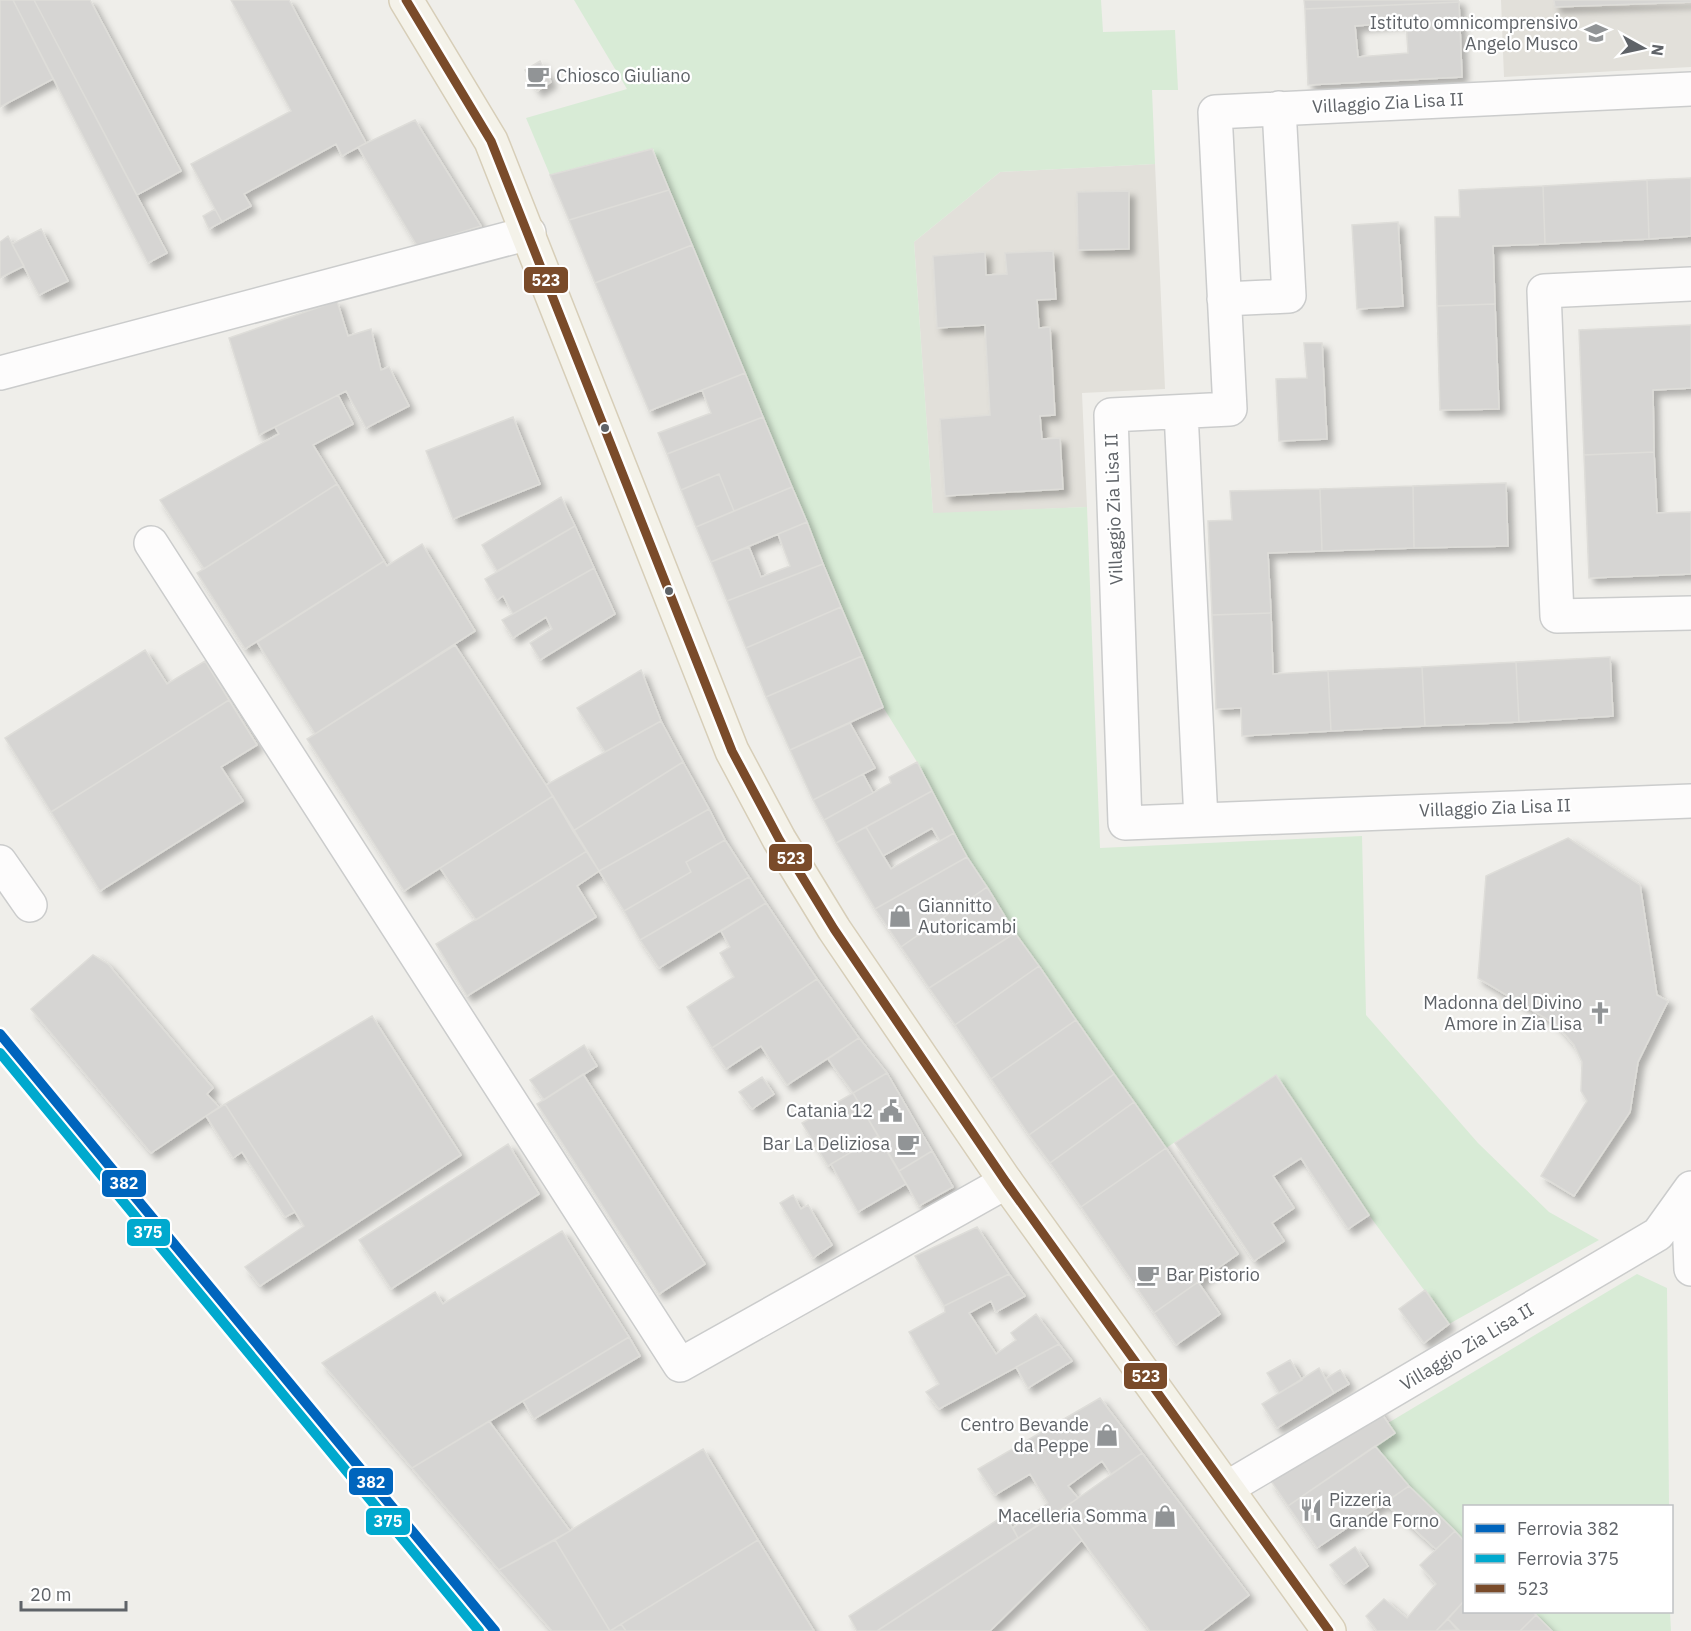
<svg xmlns="http://www.w3.org/2000/svg" width="1691" height="1631" viewBox="0 0 1691 1631" font-family="'IBM Plex Sans',sans-serif">
<defs>
<filter id="shadow"><feDropShadow dx="5.5" dy="5.5" stdDeviation="3" flood-color="#0004"/></filter>
</defs>
<rect width="100%" height="100%" fill="#efeeea"/>
<path fill="#e2e0da" d="M1501 0H1691V67L1504 77Z
M1155 164 1165 389 1082 393 1087 507 933 514 914 242 1000 172Z"/>
<path fill="#d8ebd6" d="M574 0H1101L1103 32 1175 30 1178 90H1152L1155 164 1000 172 914 242 933 513 1087 507 1100 848 1362 836 1366 1015 1478 1143 1549 1212 1599 1240 1449 1324 1369 1215 1276 1076 1166 1148 1015 933 967 857 917 762 883 707 653 149 550 175 526 118 627 89Z
M1637 1274 1667 1288 1669 1506H1464V1541L1409 1486 1375 1446 1395 1433 1388 1423Z
M1533 1612H1670L1671 1631H1552Z"/>
<path fill="#d6d5d3" stroke="#deddd9" stroke-width="1.5" fill-rule="evenodd" filter="url(#shadow)" d="M0 0H13L53 79 0 107Z
M13 0H34L167 253 148 263Z
M34 0H90L181 171 137 195Z
M231 0H289L366 143 342 156 336 144 244 194 251 206 222 222 191 164 291 111Z
M1304 0H1458L1459 2 1305 9Z
M1554 0H1691V2L1555 7Z
M1459 2 1462 77 1308 85 1305 9ZM1406 22 1408 53 1358 57 1355 26Z
M540 61 551 82 537 91 525 70Z
M415 120 481 226 417 246 358 147Z
M652 149 669 190 569 220 550 175Z
M1691 178V236L1649 239 1647 180Z
M1647 180 1649 239 1545 244 1543 186Z
M1543 186 1545 244 1493 246 1495 304 1437 306 1435 217H1460L1459 190Z
M669 190 692 245 595 283 569 220Z
M1129 191V249L1078 250 1077 192Z
M215 209 222 222 209 229 203 216Z
M1398 222 1403 306 1357 309 1352 225Z
M41 229 68 281 39 295 12 244Z
M8 236 24 266 0 278V242Z
M692 245 745 373 649 411 595 283Z
M1053 251 1056 299 1037 300 1039 328 1050 327 1055 415 1040 416 1042 439 1060 438 1063 489 945 496 940 419 990 415 985 325 937 328 933 256 985 252 986 275 1007 274 1005 253Z
M337 301 348 336 371 329 381 370 389 367 409 406 366 428 346 391 259 435 229 338Z
M1495 304 1499 409 1440 410 1437 306Z
M1691 325V388L1653 390 1654 452 1584 455 1579 330Z
M1304 343H1322L1327 439 1279 441 1276 379 1307 378Z
M745 373 763 417 667 454 658 433 711 413 702 390Z
M338 395 353 424 313 445 337 484 204 569 160 500 279 434 275 427Z
M513 417 540 484 453 519 426 451Z
M763 417 792 487 734 511 719 474 681 490 667 454Z
M1654 452 1657 513 1691 512V574L1589 578 1584 455Z
M719 474 734 511 696 527 681 490Z
M1506 483 1508 546 1414 548 1413 486Z
M337 484 384 561 245 649 197 573Z
M1413 486 1414 548 1322 551 1320 489Z
M792 487 807 522 711 562 696 527Z
M1320 489 1322 551 1268 553 1271 613 1212 615 1208 521 1232 520 1230 491Z
M561 497 575 526 497 571 482 545Z
M807 522 823 564 727 601 711 562 749 547 761 577 790 566 778 534Z
M575 526 594 568 513 614 503 596 497 600 485 579Z
M422 544 475 631 315 734 257 642 384 561 387 566Z
M823 564 841 607 746 648 727 601Z
M594 568 615 614 540 660 530 643 552 629 546 617 513 638 502 620Z
M841 607 862 656 766 697 746 648Z
M1271 613 1273 674 1328 671 1331 731 1242 736 1241 708 1216 709 1212 615Z
M455 645 553 796 404 891 307 739Z
M145 650 167 684 205 661 229 700 51 812 5 738Z
M862 656 883 707 790 750 766 697Z
M1610 657 1613 716 1519 722 1516 662Z
M1516 662 1519 722 1425 726 1422 667Z
M1422 667 1425 726 1331 731 1328 671Z
M641 670 661 721 605 752 577 708Z
M229 700 257 745 221 767 243 801 100 891 51 812Z
M661 721 683 762 573 831 546 785Z
M850 723 875 768 813 800 790 750Z
M683 762 709 809 599 871 573 831Z
M917 762 932 791 836 843 824 820 891 783 889 777Z
M863 774 873 793 824 820 813 800Z
M932 791 954 833 940 841 932 828 883 856 866 827Z
M553 796 587 851 476 920 440 868Z
M709 809 725 840 686 862 691 872 624 911 599 871Z
M866 827 891 869 954 833 967 857 875 909 836 843Z
M1568 838 1640 885 1657 995 1668 1001 1638 1062 1630 1112 1574 1196 1541 1176 1587 1101 1581 1091 1582 1062 1574 1045 1557 1025 1478 978 1486 876Z
M725 840 749 877 640 940 624 911 691 872 686 862Z
M587 851 599 871 577 886 596 917 467 996 436 944Z
M967 857 987 887 901 947 875 909Z
M749 877 766 903 659 968 640 940Z
M987 887 1015 933 929 988 901 947Z
M766 903 817 979 712 1048 687 1007 734 977 720 953 730 947 721 931Z
M1015 933 1039 966 955 1025 929 988Z
M93 955 108 964 213 1088 207 1094 219 1107 151 1153 31 1009Z
M1039 966 1076 1020 991 1079 955 1025Z
M817 979 859 1038 787 1085 761 1046 726 1069 712 1048Z
M372 1016 461 1155 260 1286 245 1267 304 1226 225 1104Z
M1076 1020 1114 1074 1029 1135 991 1079Z
M859 1038 887 1073 853 1093 828 1059Z
M584 1045 597 1066 544 1100 530 1080Z
M887 1073 932 1151 899 1171 853 1093Z
M583 1074 705 1264 659 1294 537 1104Z
M1114 1074 1134 1102 1050 1163 1029 1135Z
M1276 1075 1369 1215 1348 1229 1301 1158 1273 1176 1294 1208 1272 1223 1284 1241 1254 1261 1175 1143Z
M762 1077 774 1094 752 1109 739 1092Z
M853 1093 878 1136 828 1166 802 1123Z
M1134 1102 1166 1148 1081 1207 1050 1163Z
M225 1104 295 1212 285 1217 242 1152 233 1158 206 1116Z
M878 1136 906 1184 858 1212 831 1164Z
M508 1144 539 1194 391 1289 359 1240Z
M1166 1148 1238 1254 1154 1313 1081 1207Z
M932 1151 953 1187 919 1206 899 1171Z
M793 1195 801 1209 808 1205 832 1245 813 1258 780 1203Z
M977 1227 1009 1274 944 1306 915 1256Z
M562 1231 629 1337 412 1468 322 1363 435 1292 443 1304Z
M1009 1274 1025 1296 996 1312 991 1301 969 1313 996 1354 1016 1340 1011 1333 1036 1314 1059 1344 939 1409 926 1392 939 1384 909 1332 945 1312 944 1306Z
M1198 1282 1220 1314 1176 1345 1154 1313Z
M1425 1290 1449 1324 1424 1343 1399 1309Z
M629 1337 640 1356 534 1419 523 1401Z
M1059 1344 1072 1361 1028 1388 1016 1367Z
M1290 1360 1302 1380 1279 1393 1267 1373Z
M1319 1368 1334 1393 1277 1428 1262 1404Z
M1340 1370 1349 1384 1334 1393 1325 1379Z
M1100 1398 1142 1453 1111 1474 1102 1461 1068 1486 1078 1498 1018 1538 1013 1528 1048 1503 1030 1474 995 1495 978 1469Z
M1377 1407 1395 1433 1288 1506 1271 1481Z
M489 1421 570 1531 499 1570 412 1468Z
M1375 1446 1409 1486 1317 1548 1288 1506Z
M703 1449 758 1540 610 1631 555 1540Z
M1142 1453 1249 1595 1202 1631H1150L1060 1511Z
M1409 1486 1455 1531 1436 1549 1385 1503Z
M1060 1511 1082 1540 990 1631H877Z
M1005 1515 1018 1538 877 1631H857L849 1616Z
M1455 1531 1464 1541V1601L1436 1631H1377L1366 1616 1384 1599 1407 1618 1436 1584 1420 1565Z
M555 1540 610 1631H552L499 1570Z
M758 1540 814 1631H626L621 1624Z
M1355 1547 1368 1566 1344 1584 1330 1565Z
M1464 1601V1612H1533L1536 1615 1520 1631H1458L1448 1619Z
M1536 1615 1552 1631H1520Z
M1448 1619 1459 1630 1436 1631Z
M621 1624 626 1631H611Z"/>
<g fill="none" stroke-linecap="round" stroke-linejoin="round">
<g stroke="#cbcccc" stroke-width="36">
<path id="minor" d="M1691 89 1215 112 1230 409 1111 415 1125 823 1691 801
M1691 284 1544 291 1557 616 1691 613
M1224 299 1289 296 1279 108
M0 373 529 233
M1181 412 1201 820
M151 543 680 1365 1006 1182
M0 862 30 905
M1688 1193 1691 1269
M1227 1488 1658 1234 1691 1188"/>
</g>
<g stroke="#d7ceb8" stroke-width="36">
<path id="major" d="M406 0 491 141 732 751 779 839 834 929 1006 1182 1329 1631"/>
</g>
<use href="#minor" stroke="#fdfcfc" stroke-width="33"/>
<use href="#major" stroke="#f4f2e9" stroke-width="33"/>
<g stroke="#fff" stroke-width="14">
<path id="bus-1" d="M406 0 491 141 732 751 779 839 834 929 1006 1182 1329 1631"/>
</g>
<use href="#bus-1" stroke="#7a4b2a" stroke-width="9"/>
<g stroke="#fff" stroke-width="15">
<path id="rail-1" d="M0 1034 495 1631"/>
</g>
<g stroke="#fff" stroke-width="15">
<path id="rail-2" d="M0 1053 479 1631"/>
</g>
<use href="#rail-1" stroke="#0065bd" stroke-width="10"/>
<use href="#rail-2" stroke="#00a9ce" stroke-width="10"/>
</g>
<defs>
<g id="school-bare" transform="scale(1.8)"><path d="M0-5L7-2L0 1L-7-2ZM-4 1L0 2.5L4 1V4Q0 6-4 4Z" fill="#919496" stroke="#fff" stroke-width="2.5" paint-order="stroke"/></g>
<g id="cafe-bare" transform="scale(1.8)"><path d="M-5.5-4.5H6V0H3Q3 3.5 0 3.5H-2.5Q-5.5 3.5-5.5 0ZM3-3.2v2h1.7v-2ZM-6 4.5H4V6H-6Z" fill="#919496" stroke="#fff" stroke-width="2.5" paint-order="stroke"/></g>
<g id="shop-bare" transform="scale(1.8)"><path d="M-5-2.5h2.3a2.7 3.5 0 0 1 5.4 0H5L5.5 6h-11ZM-1.5-2.5h3a1.5 2.3 0 0 0-3 0Z" fill="#919496" stroke="#fff" stroke-width="2.5" paint-order="stroke"/></g>
<g id="church-bare" transform="scale(1.8)"><path d="M-1.2-6h2.4v3.5h3.3v2.4h-3.3V6h-2.4V-.1h-3.3v-2.4h3.3Z" fill="#919496" stroke="#fff" stroke-width="2.5" paint-order="stroke"/></g>
<g id="civic-bare" transform="scale(1.8)"><path d="M-.6-6.5H3V-4.5H.6V-3L4-1V1h2V6H-6V1h2V-1L-.6-3ZM-1.2 2.5V6h2.4V2.5Z" fill="#919496" stroke="#fff" stroke-width="2.5" paint-order="stroke"/></g>
<g id="restaurant-bare" transform="scale(1.8)"><path d="M-5-6h1v4h1v-4h1v4h1v-4h1v5L-1.5 .5V6h-2V.5L-5-1ZM5-6V6H3V1.5H1.5Q1.5-4 5-6Z" fill="#919496" stroke="#fff" stroke-width="2.5" paint-order="stroke"/></g>
</defs>
<g fill-rule="evenodd">
<use href="#school-bare" x="1596" y="33"/>
<use href="#cafe-bare" x="538" y="76"/>
<use href="#shop-bare" x="900" y="916"/>
<use href="#church-bare" x="1600" y="1013"/>
<use href="#civic-bare" x="891" y="1111"/>
<use href="#cafe-bare" x="908" y="1144"/>
<use href="#cafe-bare" x="1148" y="1275"/>
<use href="#shop-bare" x="1107" y="1435"/>
<use href="#restaurant-bare" x="1311" y="1510"/>
<use href="#shop-bare" x="1165" y="1516"/>
</g>
<g fill="#5f6368" stroke="#fff" stroke-width="2">
<circle cx="605" cy="428" r="5"/>
<circle cx="669" cy="591" r="5"/>
</g>
<g text-anchor="middle" stroke-width="4.5" stroke-linejoin="round" paint-order="stroke">
<g font-size="18" fill="#5f6368" stroke="#fff" text-anchor="end">
<text x="1578" y="29">Istituto omnicomprensivo<tspan x="1578" dy="21">Angelo Musco</tspan></text>
<text x="556" y="82" text-anchor="start">Chiosco Giuliano</text>
<text x="918" y="912" text-anchor="start">Giannitto<tspan x="918" dy="21">Autoricambi</tspan></text>
<text x="1582" y="1009">Madonna del Divino<tspan x="1582" dy="21">Amore in Zia Lisa</tspan></text>
<text x="873" y="1117">Catania 12</text>
<text x="890" y="1150">Bar La Deliziosa</text>
<text x="1166" y="1281" text-anchor="start">Bar Pistorio</text>
<text x="1089" y="1431">Centro Bevande<tspan x="1089" dy="21">da Peppe</tspan></text>
<text x="1329" y="1506" text-anchor="start">Pizzeria<tspan x="1329" dy="21">Grande Forno</tspan></text>
<text x="1147" y="1522">Macelleria Somma</text>
</g>
<g font-size="18" fill="#5f6368" stroke="#fff">
<text transform="translate(1388 103) rotate(-3)" y="6">Villaggio Zia Lisa II</text>
<text transform="translate(1114 509) rotate(-92)" y="6">Villaggio Zia Lisa II</text>
<text transform="translate(1495 808) rotate(-2)" y="6">Villaggio Zia Lisa II</text>
<text transform="translate(1467 1347) rotate(-31)" y="6">Villaggio Zia Lisa II</text>
</g>
</g>
<g stroke="#fff" stroke-width="2">
<rect x="523" y="266" width="46" height="28" rx="6" fill="#7a4b2a"/>
<rect x="768" y="843" width="45" height="29" rx="6" fill="#7a4b2a"/>
<rect x="101" y="1169" width="46" height="29" rx="6" fill="#0065bd"/>
<rect x="126" y="1218" width="45" height="29" rx="6" fill="#00a9ce"/>
<rect x="1123" y="1362" width="45" height="28" rx="6" fill="#7a4b2a"/>
<rect x="348" y="1467" width="46" height="29" rx="6" fill="#0065bd"/>
<rect x="365" y="1507" width="46" height="29" rx="6" fill="#00a9ce"/>
</g>
<g font-size="16" text-anchor="middle" font-weight="bold" fill="#fff">
<text x="546" y="286">523</text>
<text x="791" y="864">523</text>
<text x="124" y="1189">382</text>
<text x="148" y="1238">375</text>
<text x="1146" y="1382">523</text>
<text x="371" y="1488">382</text>
<text x="388" y="1527">375</text>
</g>
<rect x="1463" y="1505" width="210" height="108" fill="#ffffff" stroke="#bfc1c3" stroke-width="1.5"/>
<rect x="1475" y="1524" width="30" height="9" fill="#0065bd" stroke="#bfc1c3" stroke-width="1.5"/>
<text x="1517" y="1535" font-size="18" fill="#5f6368">Ferrovia 382</text>
<rect x="1475" y="1554" width="30" height="9" fill="#00a9ce" stroke="#bfc1c3" stroke-width="1.5"/>
<text x="1517" y="1565" font-size="18" fill="#5f6368">Ferrovia 375</text>
<rect x="1475" y="1584" width="30" height="9" fill="#7a4b2a" stroke="#bfc1c3" stroke-width="1.5"/>
<text x="1517" y="1595" font-size="18" fill="#5f6368">523</text>
<g transform="translate(1643 48) rotate(98)" stroke="#ffffff" stroke-width="4.5" paint-order="stroke">
<path d="M0-4.5L10 22L0 15L-10 22Z" fill="#5f6368"/>
<text y="-9" font-size="16" font-weight="bold" text-anchor="middle" fill="#5f6368">N</text>
</g>
<path d="M21 1601v9h105v-9" fill="none" stroke="#5f6368" stroke-width="3"/>
<text x="30" y="1601" font-size="18" fill="#5f6368" stroke="#ffffff" stroke-width="4.5" paint-order="stroke">20 m</text>
</svg>
